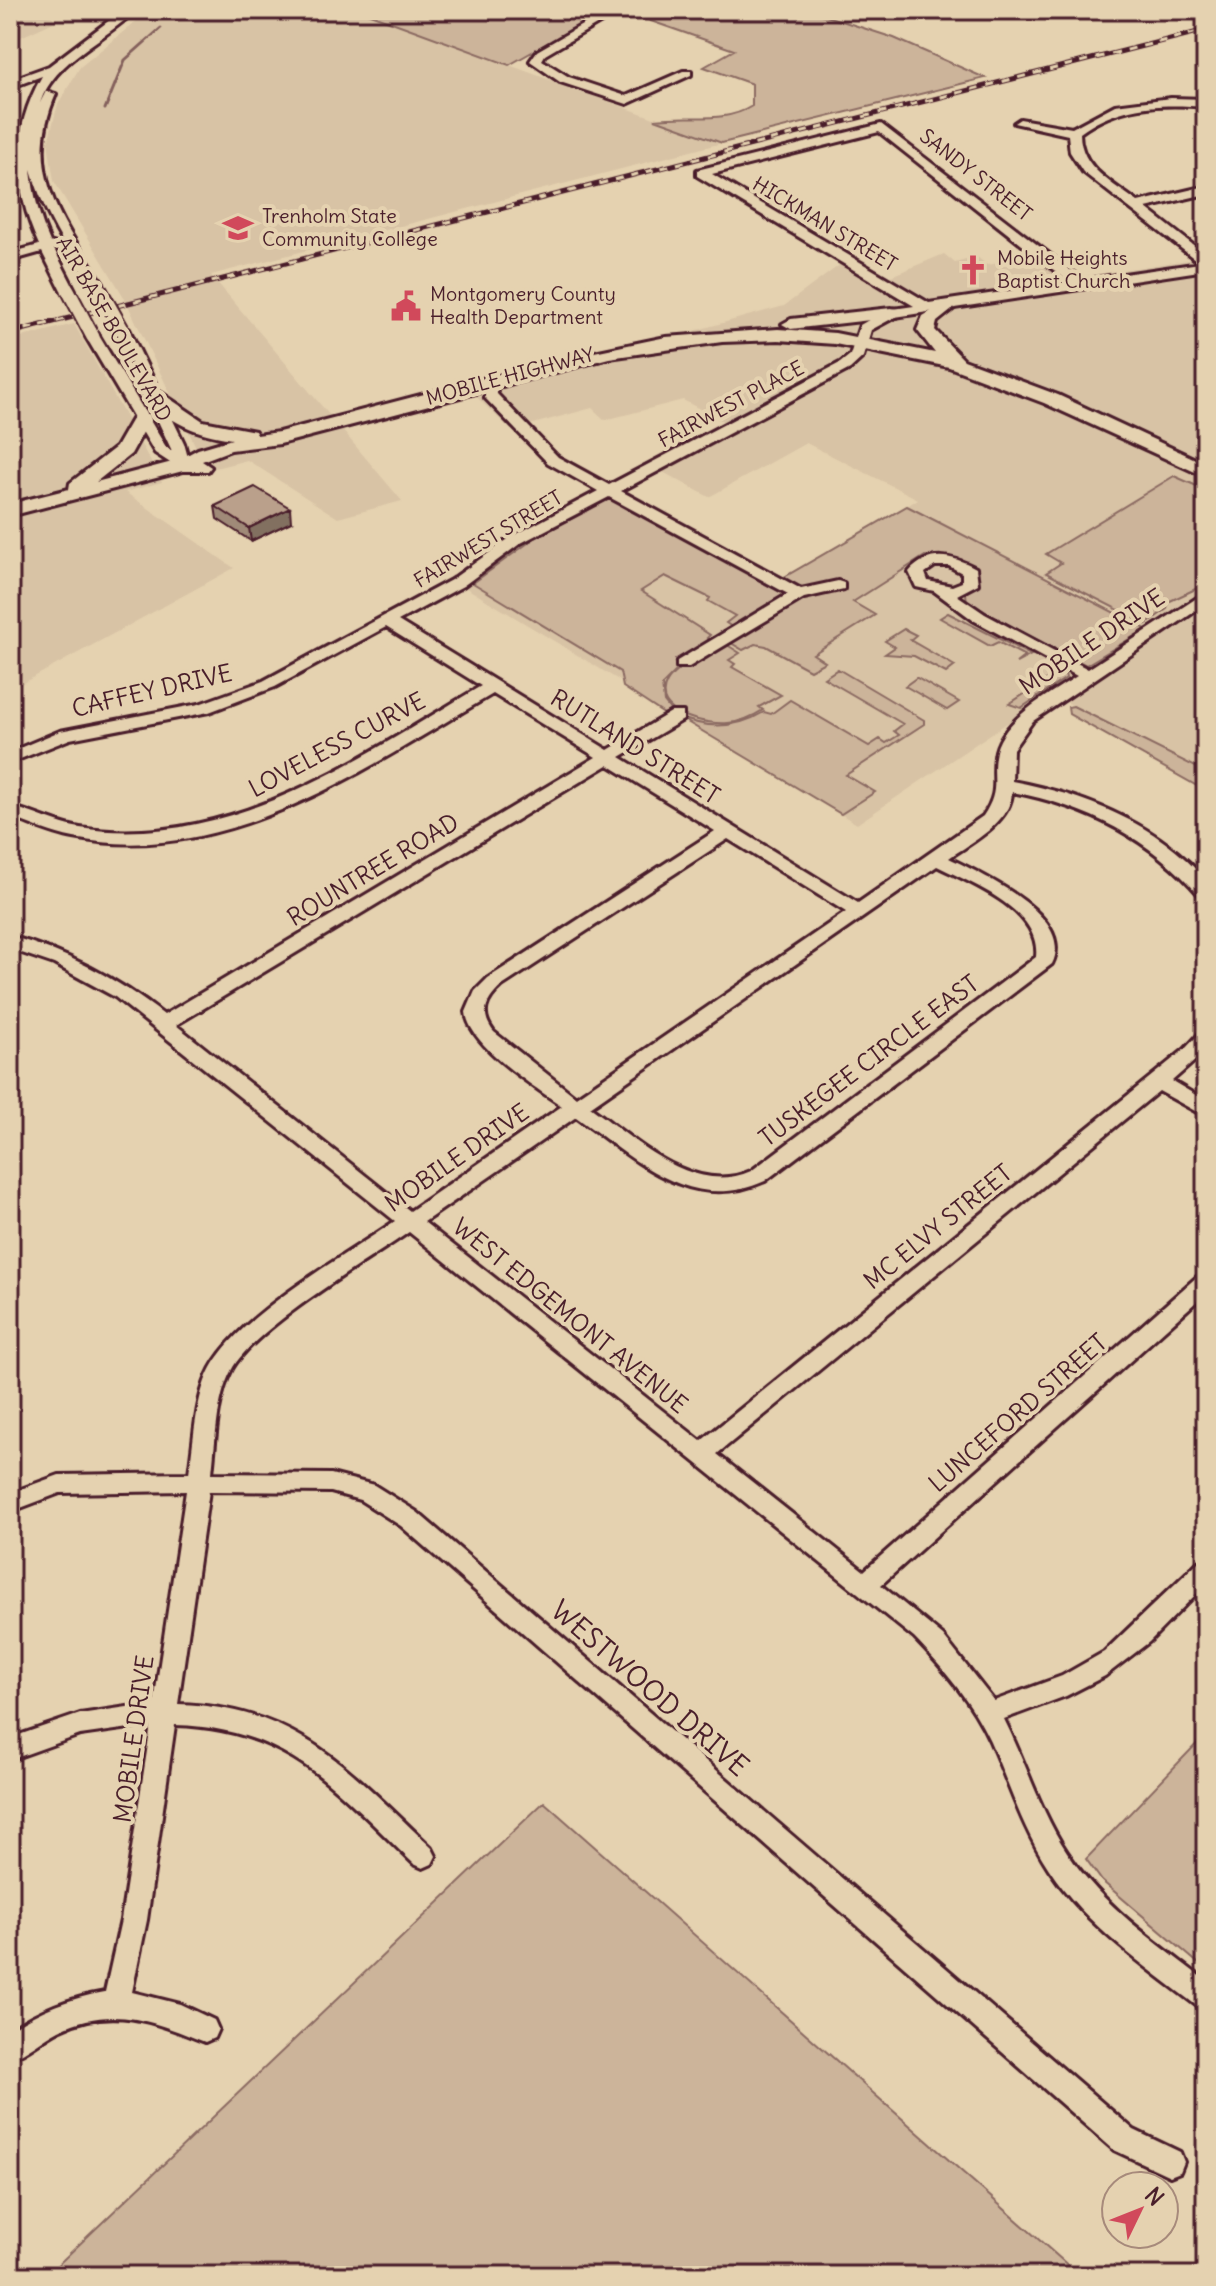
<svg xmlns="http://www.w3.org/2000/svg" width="1216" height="2286" viewBox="0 0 1216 2286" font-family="Delius,sans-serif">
<rect width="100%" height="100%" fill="#e5d2b0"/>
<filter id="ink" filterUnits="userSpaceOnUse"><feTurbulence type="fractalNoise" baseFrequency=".0125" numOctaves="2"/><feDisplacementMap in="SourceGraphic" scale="16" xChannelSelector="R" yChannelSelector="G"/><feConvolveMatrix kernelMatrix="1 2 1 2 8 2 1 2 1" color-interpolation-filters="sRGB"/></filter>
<g filter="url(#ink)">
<path fill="#d8c3a5" d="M10 10H39L58 20 10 42Z
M150 10H359L722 143 211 275 402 501 338 518 247 460 207 470 124 297 54 181 48 142 58 104 80 67Z
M944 254 955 263 977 257 987 265 1038 256 1065 279 1206 257V772L1050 694 857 824 458 583 610 491 776 581 907 506 918 499 806 443 709 497 650 465 726 423 683 400 605 420 592 408 511 430 461 382 613 345 683 334 784 306 841 264 874 283Z
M74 324 162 482 125 492 234 568 10 690V340Z"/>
<path fill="#ccb49a" stroke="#8b6a62" stroke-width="2" d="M359 10H606L509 65Z
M669 10H808L894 38 985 78 722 143 655 119C689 114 724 124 752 106V84L704 67 734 50 648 20Z
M1174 476 1206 490V584L1168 602 1167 609 1146 624 1046 573 1061 563 1046 554Z
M612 497 772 584 907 506 1146 629 1086 665 967 603 966 593 978 580 976 569 961 559 925 556 853 602 875 615 813 654 825 662 810 670 766 646 755 644 743 650 721 637 735 629 726 623 735 616 708 601 710 598 665 576 641 591 710 635 707 638 712 642 675 663 680 667 662 685 664 702 671 711 664 714 623 687 620 672 473 583 535 538Z
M948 613 1031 655 1016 663 1025 656 998 642 990 646 940 618Z
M904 629 916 635 910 640 955 666 946 673 914 656 885 654 895 647 885 641Z
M724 643 740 653 729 660 735 664 732 667 781 695 759 707 763 710C752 717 741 722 728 723 708 725 649 714 667 682 677 665 707 654 724 643Z
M1052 666 1065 673 1066 678 1021 708 1009 704 1058 672Z
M838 669 924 720V724L846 775 875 792 841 814 677 716C706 729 736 729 764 712L771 714 790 700 869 746 880 739 886 743 899 735 894 731 903 724 824 678Z
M916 678H917L959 702 947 710 905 686Z
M1073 706 1206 772V791L1069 714 1068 707Z
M1206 1734V1970L1102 1881 1086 1859Z
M544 1802 1080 2276H46Z"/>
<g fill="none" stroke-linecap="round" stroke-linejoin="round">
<path stroke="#84615c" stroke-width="3" d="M178 18 196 10
M105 109 125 60 161 28"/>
<g stroke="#4a1f2b" stroke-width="6">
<path id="minor" d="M123 10H136C105 41 55 59 40 103L46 91 56 94C23 170 61 221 103 283L91 286C66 249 43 212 31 169 33 194 40 219 50 242L60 245 54 249 75 290 68 294 61 290 42 252 10 261V253L39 245C13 188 10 131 42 76L10 88V80L49 66Z
M608 10H622L545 55 542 60 569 77 626 96 683 71H691V75L627 104 560 82 530 61 537 51Z
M1171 98 1206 99V107C1160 103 1118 105 1080 133 1080 168 1113 183 1138 202L1206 186V194L1146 208 1206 255V270L895 317 871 330 863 357 850 369 621 491 801 589 838 581 844 583V589L804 598 689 667H677V661L788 594 609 497 521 543 463 586 398 621 608 750 671 712H683V720L620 757 858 903 983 816C1002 788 990 779 996 751 1004 718 1051 693 1077 676L973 620 934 591 916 587 909 572C929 550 951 555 976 568L978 584 957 595 985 614 1088 669 1206 592V604L1033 721 1013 749 1012 781C1086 795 1156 823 1206 880V898L1200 896C1150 838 1087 806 1012 792 1011 822 971 843 949 858 981 874 1076 916 1052 964L765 1181C689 1215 634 1158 576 1117L424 1222 701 1441 1185 1049 1199 1034 1206 1032V1051L1172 1081 1206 1101V1117L1159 1091 717 1454 864 1571 1199 1275 1206 1273V1293L881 1585 943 1636 994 1701 1062 1676 1104 1652 1198 1562 1206 1559V1584L1149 1642 1105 1676 1066 1696 1004 1719C1026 1763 1040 1811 1067 1852 1102 1906 1156 1942 1206 1981V2010L1197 2006C1144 1965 1086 1926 1049 1869 1023 1830 1009 1784 990 1741 972 1702 944 1669 914 1638L409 1232C366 1262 252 1329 231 1371 216 1400 216 1440 212 1473L331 1474 374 1485 417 1512 1134 2130 1180 2152 1184 2162 1180 2172 1170 2176 1114 2150 401 1526 360 1500 331 1492 209 1491 178 1704C299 1707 351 1772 432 1848L436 1856 432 1864 423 1868 414 1864C336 1790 291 1728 175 1725L147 1920 132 1992 180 2004 214 2020 218 2029 214 2038 205 2042C155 2022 112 2004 59 2030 42 2039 28 2052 10 2059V2030C39 2010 70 1998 105 1992L121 1920 151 1725 80 1735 10 1760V1738L80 1714 154 1703 186 1491 60 1493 10 1512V1493L59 1475 189 1473C194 1441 195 1405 207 1376 231 1318 342 1258 395 1221L115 997 54 964 10 949V936C67 952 118 979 164 1015L596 757 493 694C369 766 226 869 74 838 52 834 31 824 10 817V806C33 812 56 824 80 828 229 851 359 758 481 686L386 627 275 687 209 712 70 739 10 763V752L60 731 199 704 263 681 451 580 511 537 598 491 548 463 485 398V379H495L497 394 558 457 609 485 840 363 850 355 860 325 886 310 914 306 697 176V170L881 124 1083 280 1200 263 1083 172 1070 152 1068 135 1014 123 1020 119 1072 128 1115 105ZM879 132 1069 282 929 303 712 174ZM935 566H949L962 573V582L952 586 928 581 925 573ZM608 765 715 831 488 978 475 991 466 1012C469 1046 535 1087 562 1106L410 1211 176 1025ZM728 839 846 912 576 1097 494 1032C480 1014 485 1001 502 986ZM937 866C973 884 1041 910 1036 957L751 1171C692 1197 635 1139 590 1107Z
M10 99 15 100V106L10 107Z
M122 325 129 329 184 443 190 465 188 468H178L155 453 86 337 98 334 166 447 172 451 115 329Z"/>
</g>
<g stroke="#4a1f2b" stroke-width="6">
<path id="major" d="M948 301 957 306 937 322 935 330 964 360 1058 395 1206 464V477L1044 403 949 367 835 344 778 340 722 342 609 358 280 444 231 450 202 461 211 467 208 471H183L10 516V504L69 489 70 483 116 447 135 414H149L151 418 131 454 96 482 176 461 198 449 232 439C197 434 167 423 145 394L154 388 203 421 255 431 257 435 279 432 551 361 666 337 778 329 835 333 935 353 917 330 923 316Z
M891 308 897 309V317L791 329 782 324 791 319Z"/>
</g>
<use href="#minor" fill="#e5d2b0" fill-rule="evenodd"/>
<use href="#major" fill="#e5d2b0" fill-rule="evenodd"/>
<g stroke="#4a1f2b" stroke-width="5">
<path id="rail" d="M10 333 1206 30"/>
</g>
<use href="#rail" stroke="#e5d2b0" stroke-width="3" stroke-dasharray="8" stroke-linecap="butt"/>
<g stroke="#4a1f2b" stroke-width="17" stroke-linecap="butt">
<path id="minor-bridge" d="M96 283 122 329
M68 290 93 337"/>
</g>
<use href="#minor-bridge" stroke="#e5d2b0" stroke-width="13"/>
</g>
<path fill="#a08a78" stroke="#4a1f2b" stroke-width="2" d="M215 506 291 522 251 541 217 519Z"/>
<path fill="#827061" stroke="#4a1f2b" stroke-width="2" d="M290 508 291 522 251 541 249 528Z"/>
<path fill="#baa08b" stroke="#4a1f2b" stroke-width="2" d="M255 487 290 508 249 528 215 506Z"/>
</g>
<defs>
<g id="university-bare" transform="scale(2.4)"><path d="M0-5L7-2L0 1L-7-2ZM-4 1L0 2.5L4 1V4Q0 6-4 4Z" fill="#d1495b" stroke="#e5d2b0" stroke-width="2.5" paint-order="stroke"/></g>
<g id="church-bare" transform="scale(2.4)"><path d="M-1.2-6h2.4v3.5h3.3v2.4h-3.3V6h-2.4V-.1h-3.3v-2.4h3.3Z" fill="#d1495b" stroke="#e5d2b0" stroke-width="2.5" paint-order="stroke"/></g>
<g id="civic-bare" transform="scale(2.4)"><path d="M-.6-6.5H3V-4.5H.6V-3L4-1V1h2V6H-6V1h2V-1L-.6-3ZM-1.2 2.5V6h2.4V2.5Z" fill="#d1495b" stroke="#e5d2b0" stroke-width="2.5" paint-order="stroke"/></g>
</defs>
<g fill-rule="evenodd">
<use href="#university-bare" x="238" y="228"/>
<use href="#church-bare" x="973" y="270"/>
<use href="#civic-bare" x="406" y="306"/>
</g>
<g text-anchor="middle" stroke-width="8" stroke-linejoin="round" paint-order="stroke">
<g font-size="20" fill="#4a1f2b" stroke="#e5d2b0">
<text transform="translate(976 175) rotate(38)" y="7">SANDY STREET</text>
<text transform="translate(825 224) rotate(31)" y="7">HICKMAN STREET</text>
<text transform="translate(114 329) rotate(60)" y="7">AIR BASE BOULEVARD</text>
<text transform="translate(510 376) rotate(-15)" y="7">MOBILE HIGHWAY</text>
<text transform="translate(731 404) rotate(-28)" y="7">FAIRWEST PLACE</text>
<text transform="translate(488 539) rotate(-31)" y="7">FAIRWEST STREET</text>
</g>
<g font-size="20" fill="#4a1f2b" stroke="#e5d2b0" text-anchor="start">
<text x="262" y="223">Trenholm State<tspan x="262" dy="23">Community College</tspan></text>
<text x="997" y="265">Mobile Heights<tspan x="997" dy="23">Baptist Church</tspan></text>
<text x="430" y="301">Montgomery County<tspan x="430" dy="23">Health Department</tspan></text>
</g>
<g font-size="24" fill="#4a1f2b" stroke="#e5d2b0">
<text transform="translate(1092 642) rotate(-34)" y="8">MOBILE DRIVE</text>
<text transform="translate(152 691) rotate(-13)" y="8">CAFFEY DRIVE</text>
<text transform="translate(337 745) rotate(-28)" y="8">LOVELESS CURVE</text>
<text transform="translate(635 747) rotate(32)" y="8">RUTLAND STREET</text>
<text transform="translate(373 870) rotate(-31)" y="8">ROUNTREE ROAD</text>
<text transform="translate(869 1061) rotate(-37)" y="8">TUSKEGEE CIRCLE EAST</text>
<text transform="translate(457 1158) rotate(-35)" y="8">MOBILE DRIVE</text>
<text transform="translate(938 1227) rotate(-39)" y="8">MC ELVY STREET</text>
<text transform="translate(570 1316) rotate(39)" y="8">WEST EDGEMONT AVENUE</text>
<text transform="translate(1018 1413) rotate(-41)" y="8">LUNCEFORD STREET</text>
<text transform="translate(134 1739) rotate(-82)" y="8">MOBILE DRIVE</text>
</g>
<g font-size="28" fill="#4a1f2b" stroke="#e5d2b0">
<text transform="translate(650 1688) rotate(41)" y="10">WESTWOOD DRIVE</text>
</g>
</g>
<rect width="1216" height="2286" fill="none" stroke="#e5d2b0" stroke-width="40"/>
<rect x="20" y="20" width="1176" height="2246" fill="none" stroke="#4a1f2b" stroke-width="3" filter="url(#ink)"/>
<g transform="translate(1140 2210) rotate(47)"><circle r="38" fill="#e5d2b0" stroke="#a78a7b" stroke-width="2"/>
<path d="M0-6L14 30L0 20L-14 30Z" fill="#d1495b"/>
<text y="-12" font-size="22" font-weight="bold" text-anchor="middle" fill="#4a1f2b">N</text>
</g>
</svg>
